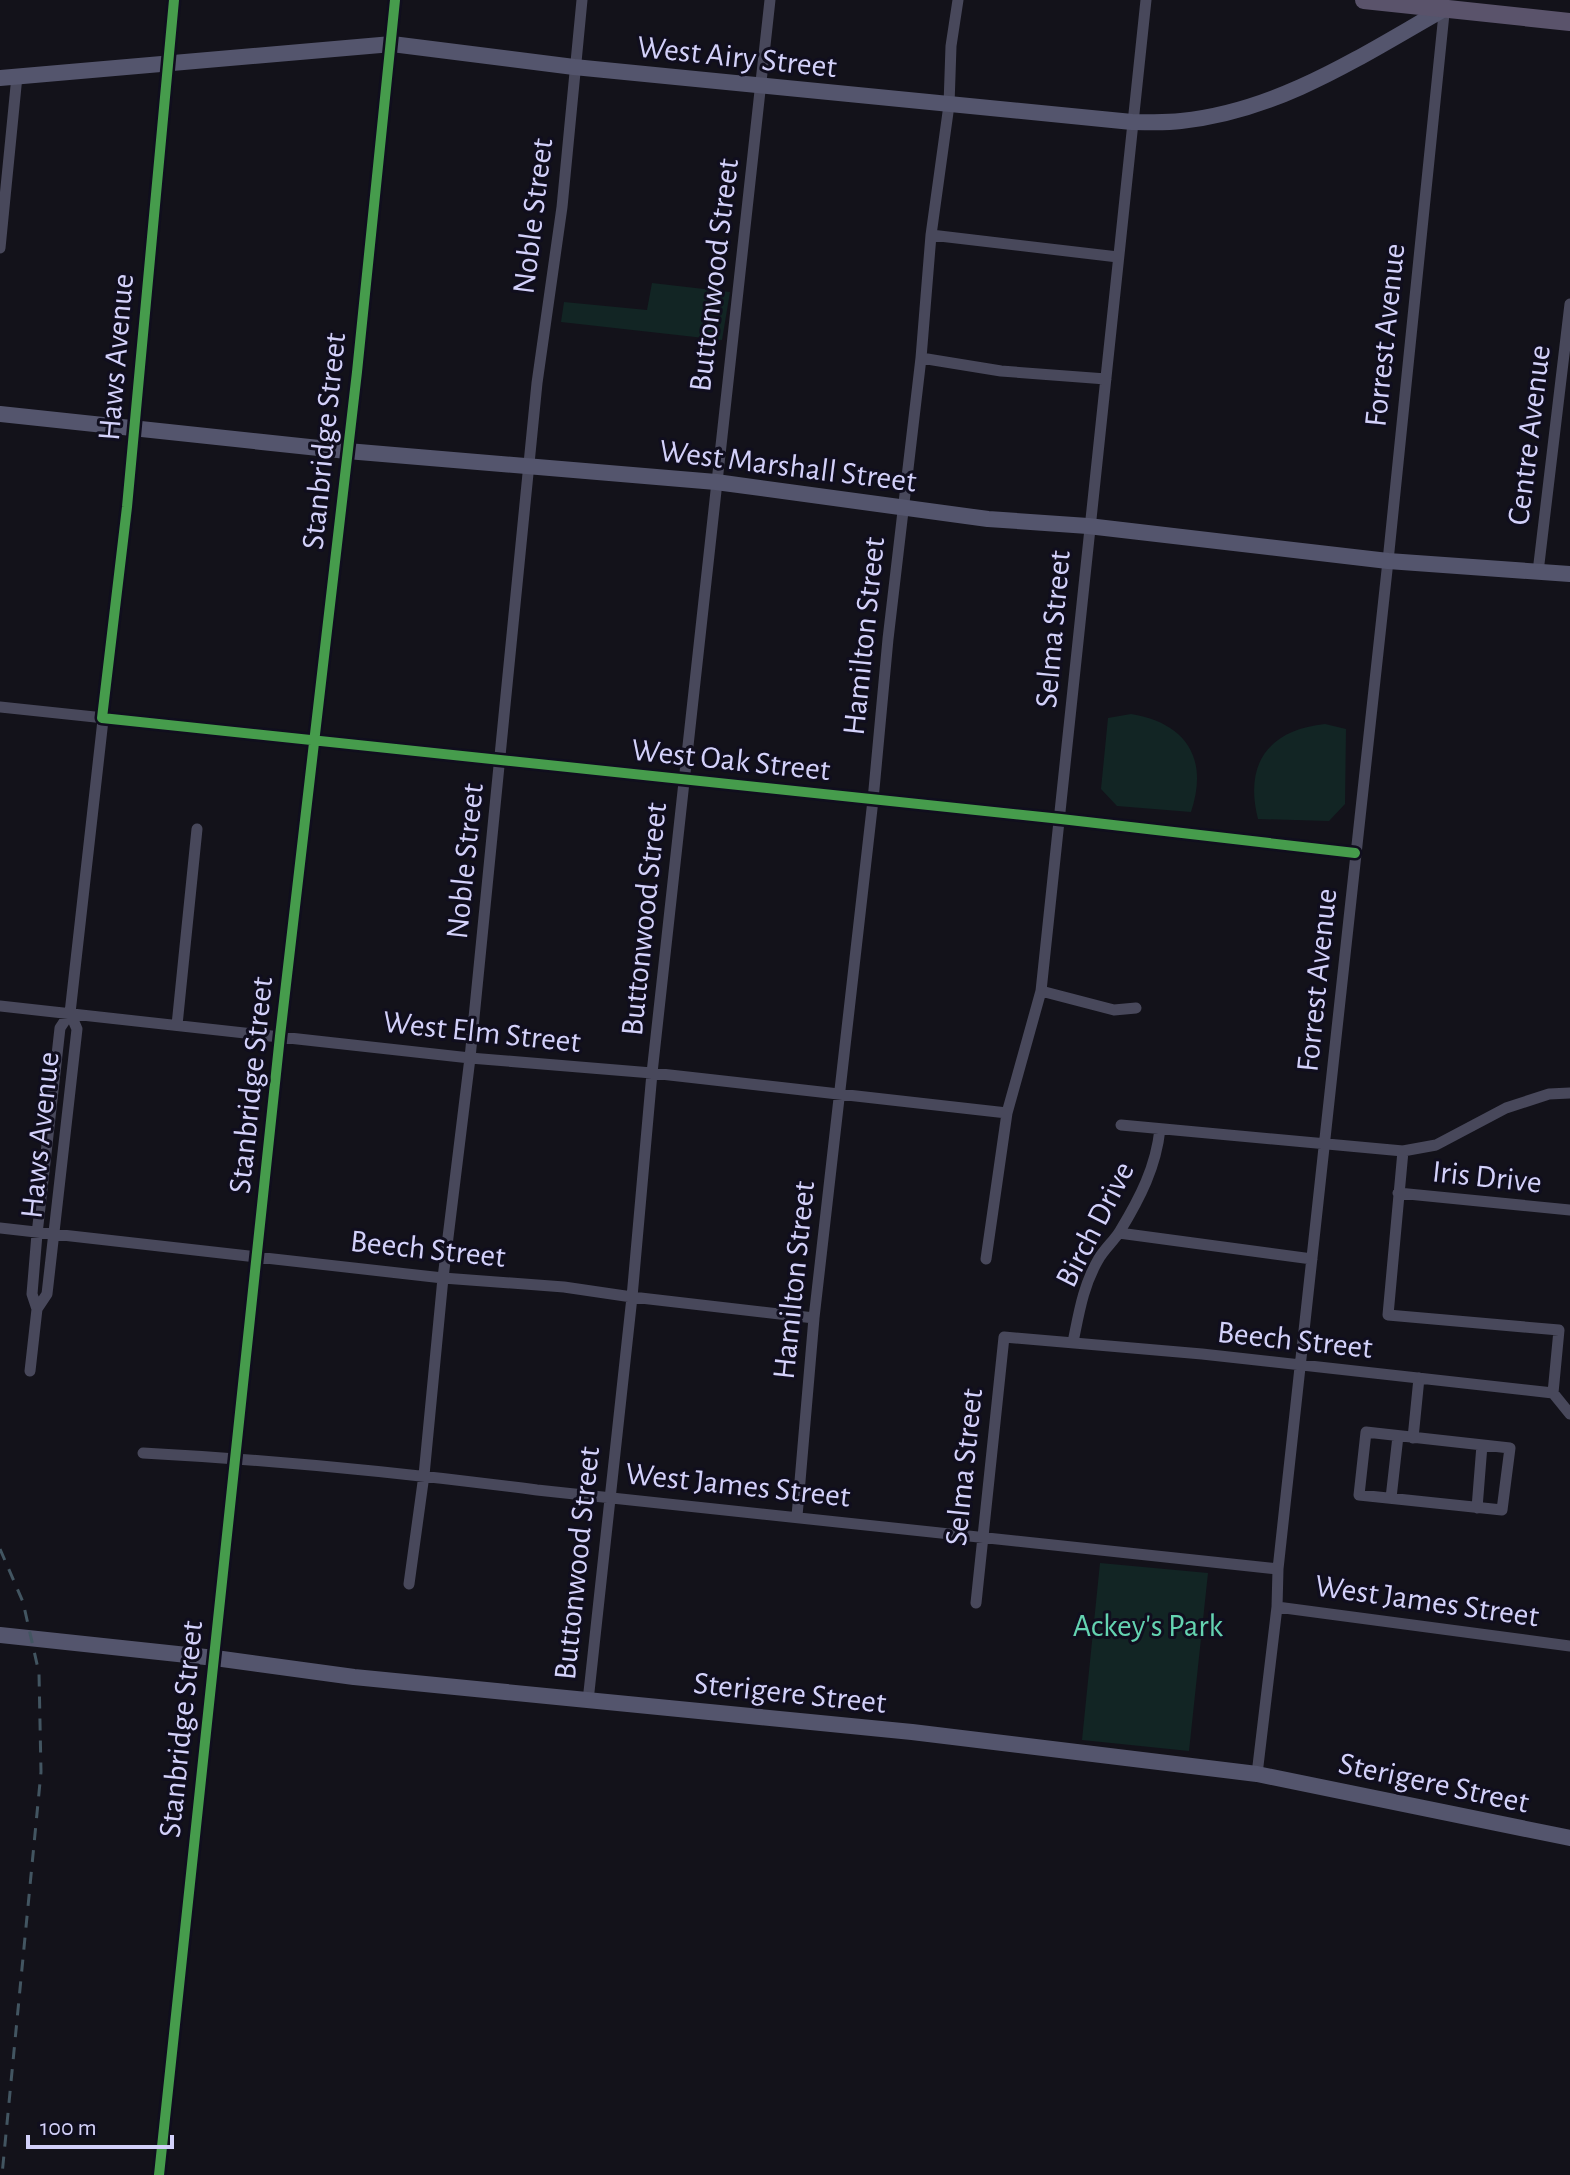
<svg xmlns="http://www.w3.org/2000/svg" width="1570" height="2175" viewBox="0 0 1570 2175" font-family="'Alegreya Sans',sans-serif">
<rect width="100%" height="100%" fill="#13121a"/>
<path fill="#122524" d="M652 283 730 292 722 340 561 322 564 302 647 310Z
M1131 714C1186 723 1209 758 1191 812L1117 806 1101 789 1108 718Z
M1325 724 1346 729 1345 804 1329 821 1258 819C1244 764 1268 730 1325 724Z
M1100 1563 1208 1573 1189 1751 1082 1740Z"/>
<g fill="none" stroke-linecap="round" stroke-linejoin="round">
<path stroke="#48485b" stroke-width="11" d="M931 235 1118 257
M0 248 17 76
M921 358 1001 371 1106 379
M1538 572 1570 304
M0 707 1061 819 1355 853
M1041 991 1114 1010 1136 1008
M0 1006 470 1058 652 1073 1007 1113
M177 1025 197 829
M1121 1125 1403 1151 1436 1145 1506 1108 1549 1094 1570 1093
M1403 1151 1388 1315 1559 1330 1553 1393
M1398 1193 1570 1210
M0 1228 443 1278 564 1287 632 1297 814 1318
M1119 1233 1312 1259
M986 1259 1007 1113 1041 991 1146 0
M37 1309 47 1294 77 1029 70 1013
M1073 1342C1079 1313 1083 1286 1098 1260 1104 1249 1114 1241 1120 1231 1140 1198 1156 1167 1160 1129
M30 1371 37 1309 32 1294 37 1234 60 1028 70 1013 127 507 174 0
M1366 1432 1510 1448 1502 1510 1359 1495Z
M1413 1438 1419 1378
M143 1453C275 1460 406 1473 537 1490L1278 1569
M1391 1498 1398 1436
M1477 1508 1482 1445
M797 1516 814 1318 873 800 888 639 921 358 931 235 949 105 951 46 958 0
M409 1584 424 1475 443 1278 470 1058 537 383 562 207 582 0
M976 1603 1004 1337 1202 1354 1553 1393 1570 1414
M1277 1607 1570 1646
M588 1701 632 1297 652 1073 770 0
M1257 1774 1277 1607 1278 1569 1388 561 1445 4
M159 2175 280 1036 357 372 395 0"/>
<path stroke="#54556d" stroke-width="16" d="M0 78 392 44 574 67 1132 122C1149 122 1165 123 1181 121 1279 111 1361 56 1444 9
M0 414 347 451 716 482 988 519 1088 526 1388 561 1570 574
M0 1635 215 1658 354 1677 912 1732 1257 1774 1570 1838"/>
<path stroke="#5a536b" stroke-width="18" d="M1364 0 1570 22"/>
<path stroke="#425561" stroke-width="3" stroke-dasharray="12 10" stroke-linecap="butt" d="M0 1549 23 1602 39 1673 41 1772 2 2175"/>
<g stroke="#100e1e" stroke-width="15">
<path id="cycleway" d="M174 0 127 507 102 718 1061 819 1355 853
M159 2175 280 1036 357 372 395 0"/>
</g>
<use href="#cycleway" stroke="#469c4c" stroke-width="10"/>
</g>
<g text-anchor="middle" stroke-width="6" stroke-linejoin="round" paint-order="stroke">
<g font-size="32" fill="#d3d1fa" stroke="#100e1e">
<text transform="translate(737 56) rotate(6)" y="11">West Airy Street</text>
<text transform="translate(532 216) rotate(-83)" y="11">Noble Street</text>
<text transform="translate(713 275) rotate(-83)" y="11">Buttonwood Street</text>
<text transform="translate(1384 335) rotate(-84)" y="11">Forrest Avenue</text>
<text transform="translate(115 357) rotate(-85)" y="11">Haws Avenue</text>
<text transform="translate(1528 435) rotate(-83)" y="11">Centre Avenue</text>
<text transform="translate(323 441) rotate(-84)" y="11">Stanbridge Street</text>
<text transform="translate(788 465) rotate(7)" y="11">West Marshall Street</text>
<text transform="translate(1052 629) rotate(-85)" y="11">Selma Street</text>
<text transform="translate(863 636) rotate(-84)" y="11">Hamilton Street</text>
<text transform="translate(731 759) rotate(6)" y="11">West Oak Street</text>
<text transform="translate(464 861) rotate(-84)" y="11">Noble Street</text>
<text transform="translate(643 919) rotate(-84)" y="11">Buttonwood Street</text>
<text transform="translate(1316 980) rotate(-84)" y="11">Forrest Avenue</text>
<text transform="translate(482 1031) rotate(6)" y="11">West Elm Street</text>
<text transform="translate(250 1085) rotate(-84)" y="11">Stanbridge Street</text>
<text transform="translate(39 1135) rotate(-84)" y="11">Haws Avenue</text>
<text transform="translate(1487 1176) rotate(6)" y="11">Iris Drive</text>
<text transform="translate(1094 1224) rotate(-63)" y="11">Birch Drive</text>
<text transform="translate(428 1248) rotate(6)" y="11">Beech Street</text>
<text transform="translate(793 1280) rotate(-84)" y="11">Hamilton Street</text>
<text transform="translate(1295 1339) rotate(6)" y="11">Beech Street</text>
<text transform="translate(963 1467) rotate(-84)" y="11">Selma Street</text>
<text transform="translate(738 1484) rotate(6)" y="11">West James Street</text>
<text transform="translate(576 1563) rotate(-84)" y="11">Buttonwood Street</text>
<text transform="translate(1427 1600) rotate(8)" y="11">West James Street</text>
<text transform="translate(790 1692) rotate(6)" y="11">Sterigere Street</text>
<text transform="translate(180 1729) rotate(-84)" y="11">Stanbridge Street</text>
<text transform="translate(1434 1782) rotate(12)" y="11">Sterigere Street</text>
</g>
<g font-size="32" fill="#64d3b1" stroke="#100e1e">
<text x="1148" y="1636">Ackey's Park</text>
</g>
</g>
<path d="M28 2135v12h144v-12" fill="none" stroke="#d3d1fa" stroke-width="4"/>
<text x="40" y="2135" font-size="24" fill="#d3d1fa" stroke="#100e1e" stroke-width="6" paint-order="stroke">100 m</text>
</svg>
